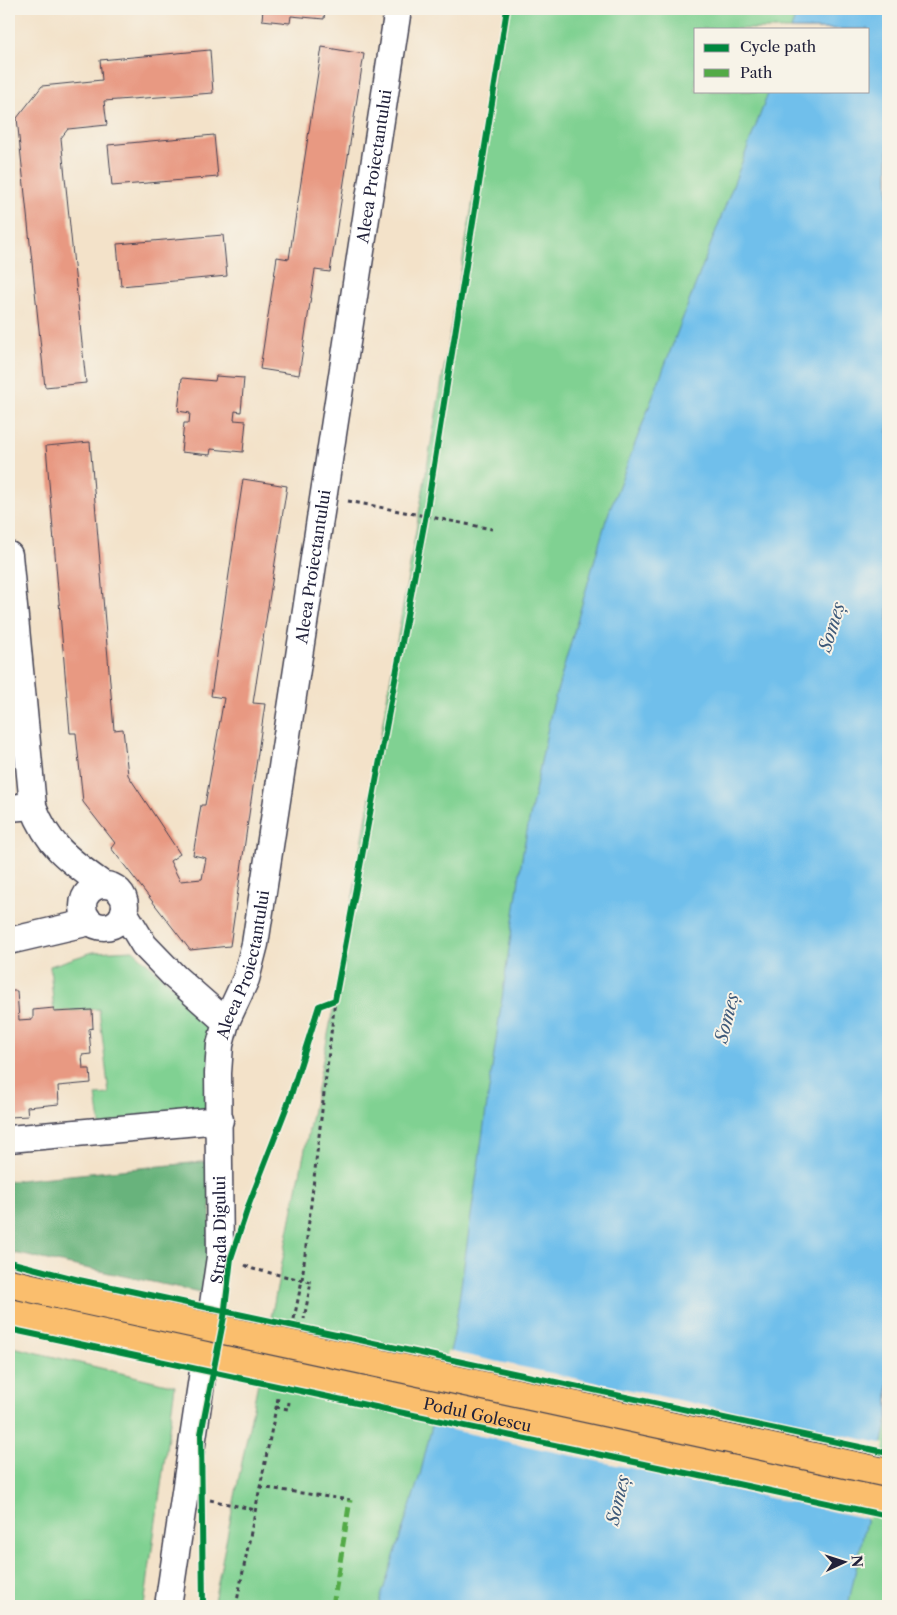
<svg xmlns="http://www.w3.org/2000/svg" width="897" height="1615" viewBox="0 0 897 1615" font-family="'Libre Caslon Text',serif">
<rect width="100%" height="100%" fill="#f7f3e8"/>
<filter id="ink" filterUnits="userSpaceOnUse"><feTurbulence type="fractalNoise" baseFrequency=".02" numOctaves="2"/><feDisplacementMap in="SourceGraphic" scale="10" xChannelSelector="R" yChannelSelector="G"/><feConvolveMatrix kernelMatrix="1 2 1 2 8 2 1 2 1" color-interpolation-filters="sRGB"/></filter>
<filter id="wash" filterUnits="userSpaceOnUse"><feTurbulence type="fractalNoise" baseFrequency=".0096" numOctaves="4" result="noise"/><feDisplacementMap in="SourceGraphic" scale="20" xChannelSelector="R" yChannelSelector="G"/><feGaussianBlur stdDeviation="1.12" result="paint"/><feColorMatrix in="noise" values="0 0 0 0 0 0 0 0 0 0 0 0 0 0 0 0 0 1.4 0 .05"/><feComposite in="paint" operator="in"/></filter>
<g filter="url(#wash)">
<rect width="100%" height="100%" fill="#f3e2c9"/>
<path fill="#80d192" stroke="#517a66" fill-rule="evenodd" d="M506 9H888V1606H213L335 1000ZM696 29H868V91H696Z
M133 950 212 1022 211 1121 101 1130 96 1095 109 1094 99 1009 54 1012 50 966 93 952Z
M9 1346 175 1386 144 1606H9Z"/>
<path fill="#68b37c" stroke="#456a5c" d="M211 1161 210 1256 205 1293 9 1252V1181Z"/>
<path fill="#70bfeb" stroke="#497093" d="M798 9H888V1418L848 1606H378L420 1475 454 1335 523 851 551 712 606 520 769 91H868V29H791Z"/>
<path fill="#f3e2c9" d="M447 1351 885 1444 869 1519 429 1425Z"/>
<g id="blocks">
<path fill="#e89982" d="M263 9H325L324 19 291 16 290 23 262 20Z
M322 47 364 54 330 272 315 270 299 375 260 369 277 257 289 259Z
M210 50 213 93 104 101 107 125 68 129 61 138 86 383 45 387 17 118 42 86 102 80 100 60Z
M214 135 218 177 112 186 108 145Z
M223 235 227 276 121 286 117 244Z
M216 376 244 378 241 412 235 411 234 420 246 421 243 452 211 449 210 455 181 452 184 423H189L190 413 178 411 182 378 215 381Z
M90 442 114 730 123 729 128 775 180 854 170 861 180 881 202 879 206 858 193 855 201 805H205L224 698 211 696 243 479 287 486 253 703 265 704 230 946 190 950 111 848 115 843 83 802 76 733H70L46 446Z
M9 651 17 729 9 742Z
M9 991H17L19 1020 33 1019V1010L54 1008V1012L92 1010 93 1028 89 1029 91 1054 82 1055 83 1069H90L91 1083 58 1086 59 1104 27 1107 28 1116 9 1117Z"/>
</g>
</g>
<g filter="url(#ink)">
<use href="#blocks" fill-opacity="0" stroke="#413f50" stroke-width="1"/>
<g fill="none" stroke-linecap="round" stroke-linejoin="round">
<g stroke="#413f50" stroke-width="29">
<g id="minor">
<path d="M9 555 33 806C48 846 69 860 102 884"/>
<path d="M9 808 33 806"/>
<circle cx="104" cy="906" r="21"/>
<path d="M124 912 144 945 175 977 226 1022"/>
<path d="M9 941 90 922"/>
<path d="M9 1139 220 1120"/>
<path id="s1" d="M168 1606 220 1257 218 1073 220 1045 226 1022 246 979 255 944 398 9"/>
</g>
</g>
<g stroke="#413f50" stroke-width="30">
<path id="major" d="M9 1283 75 1298
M9 1313 67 1326"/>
</g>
<path stroke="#413f50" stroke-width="3" stroke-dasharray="4 4" stroke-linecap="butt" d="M348 501 492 529
M245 1265 253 1269 311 1282 304 1319
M294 1319 302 1280 335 1000
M276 1407 288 1409 289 1402
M260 1487 350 1500
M210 1500 256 1510
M236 1606 278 1398"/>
<use href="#minor" stroke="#fff" stroke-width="26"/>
<use href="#major" stroke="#fabe6d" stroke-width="28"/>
<g stroke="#413f50" stroke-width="30" stroke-linecap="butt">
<g id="major-bridge">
<path d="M75 1298 888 1473"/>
<path id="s2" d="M67 1326 888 1503"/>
</g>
</g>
<use href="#major-bridge" stroke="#fabe6d" stroke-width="28"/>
<path stroke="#53aa46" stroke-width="5" stroke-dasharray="10 5" stroke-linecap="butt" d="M333 1606 350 1500"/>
<g stroke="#f7f3e8" stroke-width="9">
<path id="cycleway" d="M9 1262 79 1280 888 1453
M9 1329 888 1516
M203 1606 201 1434 224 1317 231 1258 249 1204 289 1101 319 1006 335 1000 427 509 507 9"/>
</g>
<use href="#cycleway" stroke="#00873e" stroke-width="6"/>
</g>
</g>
<g text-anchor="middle" stroke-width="4" stroke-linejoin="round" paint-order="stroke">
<g font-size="16" fill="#22223b" stroke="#f7f3e8">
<text dy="6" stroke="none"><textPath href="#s1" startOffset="1459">Aleea Proiectantului</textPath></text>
<text dy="6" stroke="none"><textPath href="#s1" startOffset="1054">Aleea Proiectantului</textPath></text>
<text dy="6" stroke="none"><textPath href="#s1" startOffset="649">Aleea Proiectantului</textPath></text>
<text dy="6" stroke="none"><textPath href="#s1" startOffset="380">Strada Digului</textPath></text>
<text dy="6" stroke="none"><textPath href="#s2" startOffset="420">Podul Golescu</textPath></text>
</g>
<g font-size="18" font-style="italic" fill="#3d5979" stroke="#f7f3e8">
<text transform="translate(832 627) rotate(-73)" y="6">Someș</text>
<text transform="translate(727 1018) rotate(-76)" y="6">Someș</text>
<text transform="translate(618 1500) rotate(-77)" y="6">Someș</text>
</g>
</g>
<rect width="897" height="1615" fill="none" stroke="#f7f3e8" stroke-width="30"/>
<rect x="694" y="28" width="175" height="65" fill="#f7f3e8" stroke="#a29fa3"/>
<rect x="704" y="44" width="25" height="8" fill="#00873e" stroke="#a29fa3"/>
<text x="740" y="52" font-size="15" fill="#22223b">Cycle path</text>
<rect x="704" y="69" width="25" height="8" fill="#53aa46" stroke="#a29fa3"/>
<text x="740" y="78" font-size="15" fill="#22223b">Path</text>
<g transform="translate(844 1562) rotate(86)" stroke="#f7f3e8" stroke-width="4" paint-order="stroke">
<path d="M0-4L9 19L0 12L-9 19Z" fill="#22223b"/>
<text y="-8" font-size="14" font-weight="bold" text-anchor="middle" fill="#22223b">N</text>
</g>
</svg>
